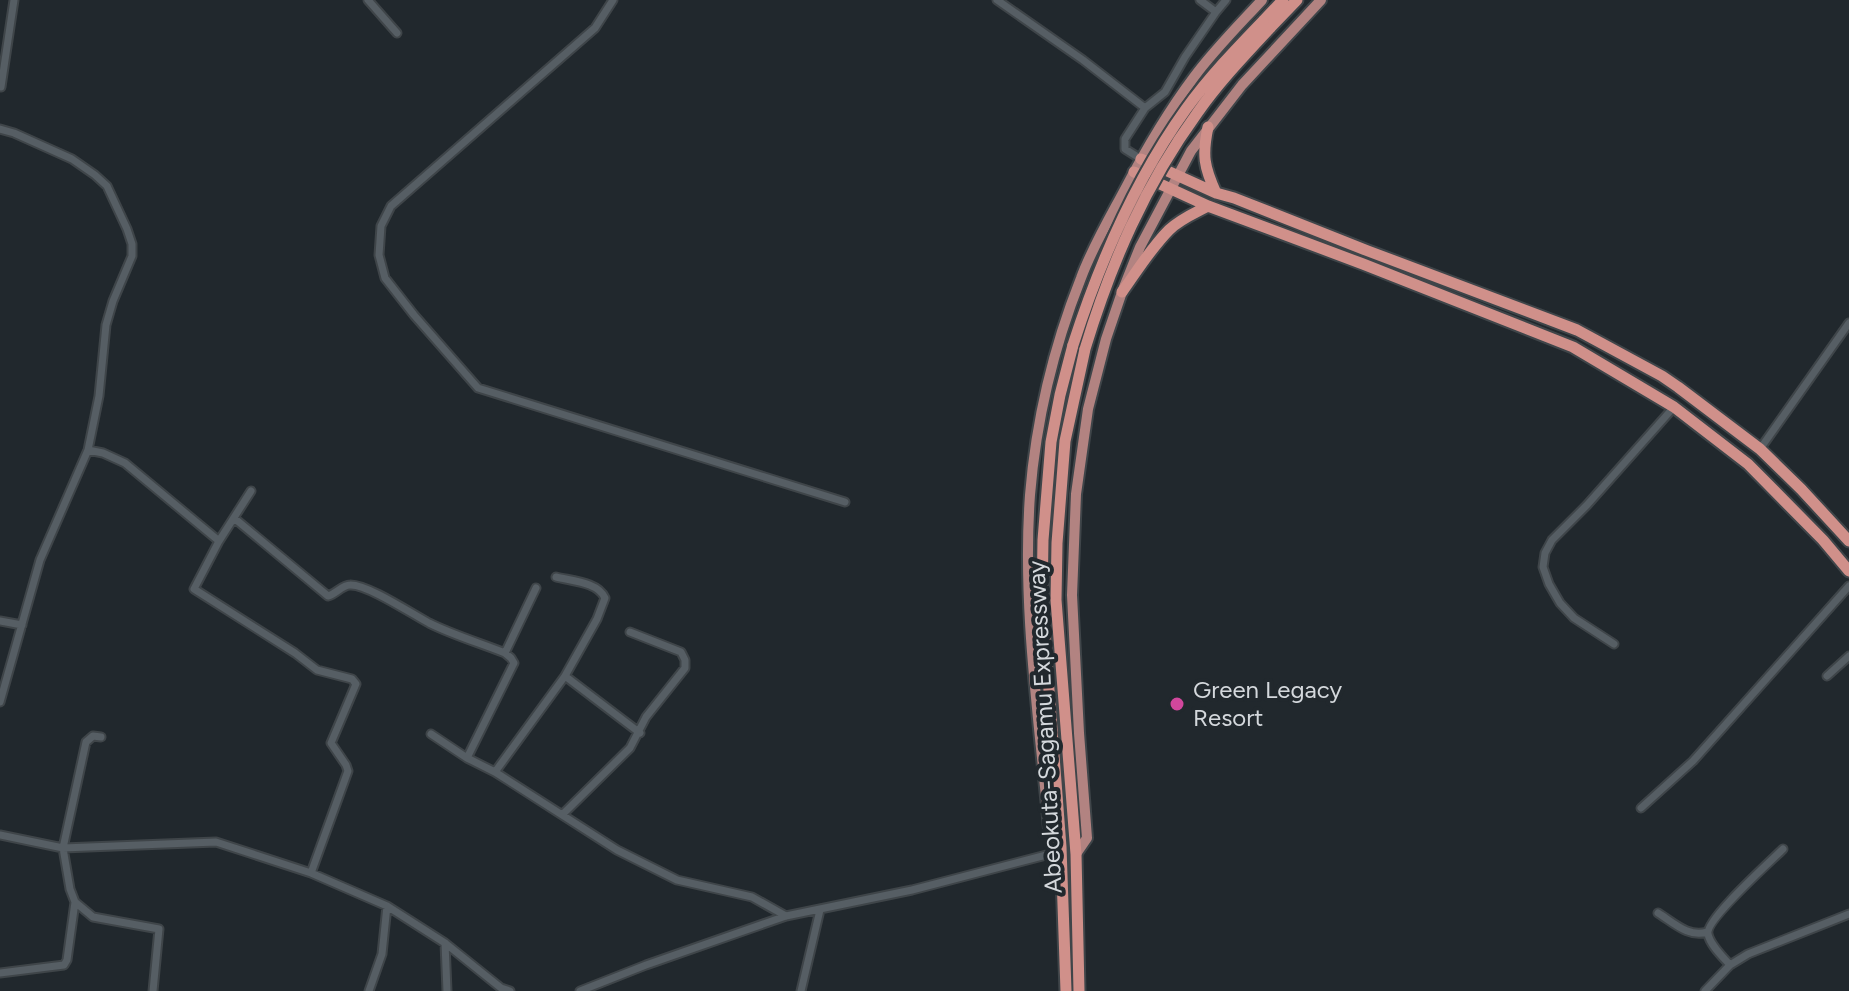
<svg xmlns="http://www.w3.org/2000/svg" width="1849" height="991" viewBox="0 0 1849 991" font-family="Figtree,sans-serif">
<rect width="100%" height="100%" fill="#21282d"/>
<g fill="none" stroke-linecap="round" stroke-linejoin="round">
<g stroke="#3f4549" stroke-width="11">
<path id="minor" d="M368 0 397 33
M613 0 595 28 391 206 381 226 379 255 385 278 414 315 478 388 845 502
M997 0 1083 60 1145 108
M1200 0 1216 12
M1 87 14 0
M0 129 14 133 72 159 95 175 107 186 127 229 132 244V256L113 301 106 325 99 396 88 450 40 560 0 702
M1141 159 1125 149V139L1145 108 1165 92 1185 57 1216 12 1226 0
M1760 449 1849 323
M88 450 103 453 125 463 219 541 251 491
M234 518 328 596C336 594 342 585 350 585 367 584 412 614 429 623 453 635 480 643 505 653L511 658 514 663 467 758
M219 541 194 589 295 653 317 670 352 679 356 684 331 743 346 765 348 771 311 873
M556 577C572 581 598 582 605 598L597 619 565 676 640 733
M0 621 22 625
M1614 644 1574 618 1560 603 1549 584 1543 567 1545 553 1552 540 1587 505 1674 407
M505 653 536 588
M1827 676 1849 656
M431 734 467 758 495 772 617 850 677 880 752 897 786 916
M101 737 93 736 86 742 63 848 70 889 75 902 93 917 159 929 153 991
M495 772 565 676
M1641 808 1693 761 1849 586
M563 814 630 748 646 717 685 668V660L681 652 630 632
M0 835 63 848 216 842 311 873 387 906 445 943 501 988 510 991
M1658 913C1674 923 1689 938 1707 932
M445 943 447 991
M1730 965C1723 957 1710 945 1708 934 1705 920 1770 862 1783 849
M0 973 64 965 67 960 75 902
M369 991 382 954 387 906
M580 991 646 965 786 916 912 890 1054 853 1061 847
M801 991 820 910
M1705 991 1730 965 1748 954 1849 914"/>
</g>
<g stroke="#3f4549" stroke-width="14">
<path id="primary" d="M1061 847 1049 828C1039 718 1022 606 1030 495 1036 421 1054 346 1081 278 1092 248 1109 219 1124 191 1145 151 1167 113 1194 77 1214 50 1239 25 1262 0
M1076 854 1087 838 1079 733 1072 595 1076 494 1088 409 1106 339 1122 292 1140 247 1191 151 1242 85 1321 0"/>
</g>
<g stroke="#3f4549" stroke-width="15">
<path id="trunk" d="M1263 21 1283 0
M1270 28 1297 0
M1208 127C1202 155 1204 167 1216 193
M1141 159 1216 193 1234 198 1368 251 1577 330 1662 376 1678 387 1760 449 1801 489 1849 541
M1134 172 1208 206 1363 264 1573 347 1674 407 1748 464 1823 540 1849 571
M1122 292C1137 271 1151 248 1169 230 1180 219 1195 213 1208 206
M1066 991 1061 847 1042 599 1043 540 1051 442 1060 395 1073 345
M1079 991 1076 854 1056 600 1057 543 1065 441 1085 349"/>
</g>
<use href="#minor" stroke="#565e64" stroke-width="7"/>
<use href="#primary" stroke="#b28381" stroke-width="10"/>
<use href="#trunk" stroke="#d0908a" stroke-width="11"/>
<g stroke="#3f4549" stroke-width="15" stroke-linecap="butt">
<path id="trunk-bridge" d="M1073 345C1100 261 1135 180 1186 109 1209 77 1236 49 1263 21
M1085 349C1111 263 1145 185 1198 112 1219 82 1245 55 1270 28"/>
</g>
<use href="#trunk-bridge" stroke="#d0908a" stroke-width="11"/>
</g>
<circle fill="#d1479c" stroke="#21282d" stroke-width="3" cx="1177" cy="704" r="8"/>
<g text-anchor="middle" stroke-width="8" stroke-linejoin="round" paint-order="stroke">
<g font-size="24" fill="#d4d8dc" stroke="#21282d" text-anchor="start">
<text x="1193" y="698">Green Legacy<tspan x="1193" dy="28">Resort</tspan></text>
</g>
<g font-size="24" fill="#d4d8dc" stroke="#21282d">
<text transform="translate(1045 727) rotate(-93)" y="8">Abeokuta-Sagamu Expressway</text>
</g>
</g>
</svg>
